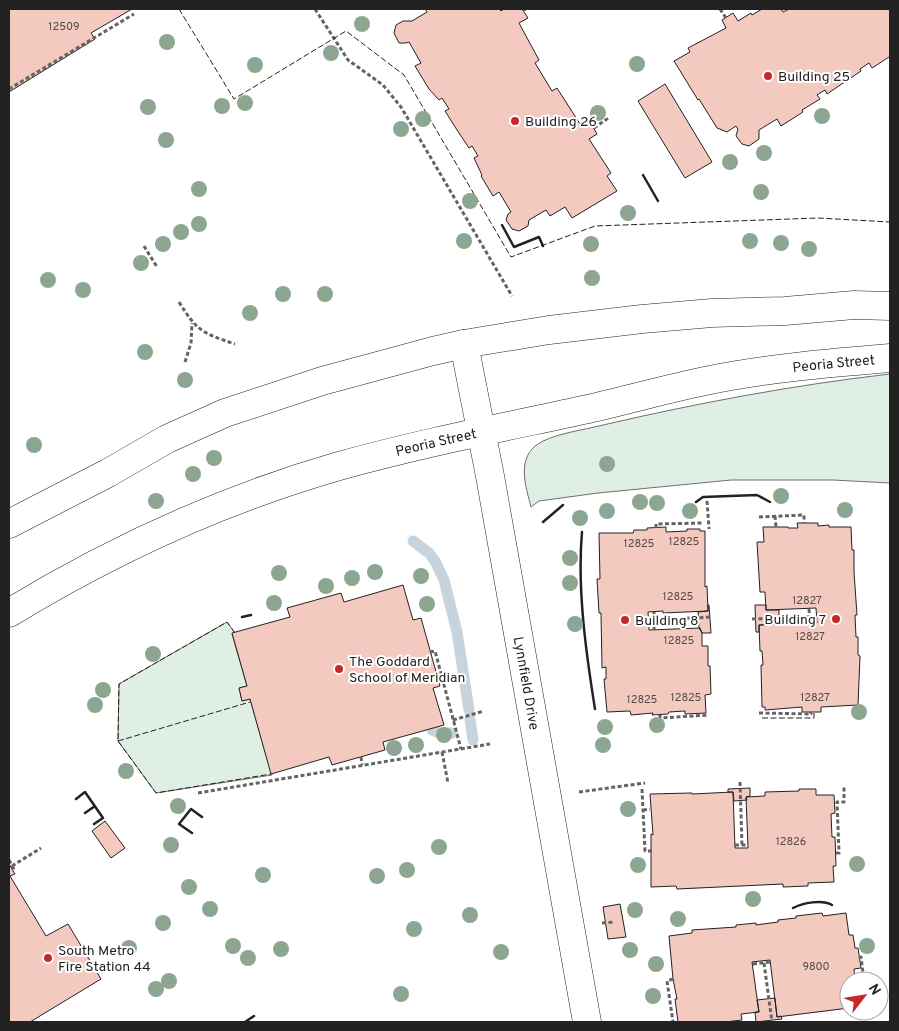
<svg xmlns="http://www.w3.org/2000/svg" width="899" height="1031" viewBox="0 0 899 1031" font-family="Overpass,sans-serif">
<rect width="100%" height="100%" fill="#fff"/>
<path fill="#e0efe3" stroke="#6f6f6f" d="M890 374V483L833 480H731L598 493 539 501 531 507C526 487 517 462 535 446 550 434 584 430 603 425 698 403 794 385 890 374Z
M227 622 235 633 232 634 247 686 239 688 242 701 250 699 272 775 156 793 118 741 119 684Z"/>
<g fill="none" stroke-linecap="round" stroke-linejoin="round">
<path stroke="#c7d3dd" stroke-width="11" d="M413 541 429 553 435 561 444 580 457 632 469 710
M470 719 473 740
M432 730 439 733H452"/>
</g>
<path fill="#f3c9c0" stroke="#222" d="M9 9H132L91 33 95 39 9 92Z
M425 9H499L501 11 504 9H522L528 18 519 23 539 60 535 63 552 91 557 88 580 124 588 118 597 134 589 139 611 173 607 176 617 191 572 218 565 207 550 216 546 210 529 220 528 226 519 231 512 229 506 220 508 214 511 212 499 192 493 196 481 176 482 175 474 158 478 156 472 146 469 148 457 130 445 111 449 109 442 98 439 100 429 89 415 66 421 63 409 42 406 43H399L394 33 396 25 403 21H412L427 12Z
M762 9H781L783 12 789 9H890V59L889 57 872 68 869 63 860 69 861 71 827 94 825 90 817 95 820 99 802 110 803 112 781 126 777 119 759 130V139L749 146 742 144 736 136 738 129 736 126 727 132 717 128 699 99 698 100 674 61 690 52 688 48 726 28 722 20 733 13 738 21 751 13 752 15Z
M665 84 712 162 685 178 638 101Z
M797 523H818V526L829 525V527H851L852 550H854V572L857 615H855L856 637H858V655L860 656 858 705 821 707V712H802V707L765 710V707H762L761 665H763L762 651H760L759 625 817 623 816 608 766 610 765 592H760L757 542H764L763 527H788V528H798Z
M666 527V532L687 531V529H700V531H705V587L707 586 708 611 663 613V611L648 612 649 630 700 628 702 633V646H708V666H710L711 694 705 695 706 713 685 714V711L669 712 668 714 652 715 653 713 631 715 630 711 607 712 604 679H606V667L602 668 601 613H599L597 579H600L599 533H633L634 530H647V528Z
M403 585 413 620 421 618 440 686 433 688 444 725 383 742 385 750 332 765 329 757 271 774 250 699 242 701 239 688 247 686 232 633 290 617 287 608 341 593 344 602Z
M708 605H709L711 633H702L699 628 698 612 708 611Z
M755 605H766V610H779V624L759 625V632H756Z
M750 788V796L746 797 747 800 734 801 733 792H728V789Z
M799 789H816V795H834L835 813 831 814 832 837H835L836 866H833L834 882 808 883V886L783 887V884L677 889 676 886 651 887V834L653 835 650 794 692 793V794L733 792 735 848H748L746 797 765 796V792L799 791Z
M105 821 125 848 111 858 92 831Z
M9 864 15 874 10 876 46 936 68 924 101 979 30 1022H9Z
M620 904 626 937 608 939 603 907Z
M822 913 823 916 846 913 849 935H853L855 948H858L861 968 854 969 855 981H857H849V1008L777 1017 770 960 752 962 759 1012 741 1014 742 1020 725 1022H678L675 999H677L673 979 669 936 692 933V930L736 927V925L756 923V925L778 922V920L796 918V916Z
M775 998 777 1017 781 1016 782 1019 756 1022 755 1012H759L757 1000Z"/>
<g fill="none" stroke-linecap="round" stroke-linejoin="round">
<g stroke="#222" stroke-width="29">
<g id="minor">
<path id="s1" d="M464 344 490 476 587 1022"/>
</g>
</g>
<g stroke="#222" stroke-width="29">
<g id="secondary">
<path d="M9 524 108 473 167 439 225 413 322 381 433 351 464 344 549 330 642 319 712 313 785 311 854 305 890 306"/>
<path id="s2" d="M9 613C111 551 224 499 339 466 421 443 505 427 588 409 629 400 669 388 710 380 770 368 830 363 890 358"/>
</g>
</g>
<path stroke="#646464" stroke-width="3" stroke-dasharray="4 2.5" stroke-linecap="butt" d="M315 9 348 60 383 85 401 107 512 296
M720 9 726 18
M523 10 526 9
M9 89 134 14
M594 128 610 117
M144 246 157 267
M179 302C197 331 202 333 235 344
M185 362 191 343 192 323
M707 501 709 529
M775 516 776 527
M759 517 804 515V523
M656 528V524L702 523
M809 609 810 623
M654 612V630
M752 619 810 617
M654 620 712 617
M430 652 435 651 461 749
M759 713 811 714V712
M660 715V718L709 715
M453 720 484 711
M442 752 448 783
M361 757 362 765
M740 782 742 845
M642 789 645 851H652
M579 792 645 783
M198 793 490 744
M643 810 650 809
M735 845H748
M836 853H839L837 802H844V785
M9 860 15 871
M12 866 41 848
M602 923 614 922
M859 958 861 957 864 981
M764 963 772 1022
M753 964 770 962
M673 979 667 981 673 1022"/>
<use href="#minor" stroke="#fff" stroke-width="28"/>
<use href="#secondary" stroke="#fff" stroke-width="28"/>
<path stroke="#222" stroke-width="1" stroke-dasharray="6 2.5" stroke-linecap="butt" d="M179 9 234 99 346 31 404 75 511 257 595 226 818 218 890 222
M235 633 227 622 119 684 118 741 156 793 271 774
M762 718H814V712
M118 741 250 702"/>
<path stroke="#222" stroke-width="2.5" d="M643 175 658 201
M502 225 514 247 539 237 543 246
M696 502 703 497 757 495 770 502
M543 522 563 505
M582 532C577 588 586 653 595 709
M242 617 251 615
M76 799 85 792 103 818 94 824
M85 813 95 806
M192 833 179 824 191 809 202 817
M793 908C803 903 822 899 832 905
M245 1022 254 1016"/>
</g>
<g fill="#8da692">
<circle cx="362" cy="24" r="8"/>
<circle cx="167" cy="42" r="8"/>
<circle cx="331" cy="53" r="8"/>
<circle cx="637" cy="64" r="8"/>
<circle cx="255" cy="65" r="8"/>
<circle cx="245" cy="103" r="8"/>
<circle cx="222" cy="106" r="8"/>
<circle cx="148" cy="107" r="8"/>
<circle cx="598" cy="113" r="8"/>
<circle cx="822" cy="116" r="8"/>
<circle cx="423" cy="119" r="8"/>
<circle cx="401" cy="129" r="8"/>
<circle cx="166" cy="140" r="8"/>
<circle cx="764" cy="153" r="8"/>
<circle cx="730" cy="162" r="8"/>
<circle cx="199" cy="189" r="8"/>
<circle cx="761" cy="192" r="8"/>
<circle cx="470" cy="201" r="8"/>
<circle cx="628" cy="213" r="8"/>
<circle cx="199" cy="224" r="8"/>
<circle cx="181" cy="232" r="8"/>
<circle cx="464" cy="241" r="8"/>
<circle cx="750" cy="241" r="8"/>
<circle cx="781" cy="243" r="8"/>
<circle cx="163" cy="244" r="8"/>
<circle cx="591" cy="244" r="8"/>
<circle cx="809" cy="249" r="8"/>
<circle cx="141" cy="263" r="8"/>
<circle cx="592" cy="278" r="8"/>
<circle cx="48" cy="280" r="8"/>
<circle cx="83" cy="290" r="8"/>
<circle cx="283" cy="294" r="8"/>
<circle cx="325" cy="294" r="8"/>
<circle cx="250" cy="313" r="8"/>
<circle cx="145" cy="352" r="8"/>
<circle cx="185" cy="380" r="8"/>
<circle cx="34" cy="445" r="8"/>
<circle cx="214" cy="458" r="8"/>
<circle cx="607" cy="464" r="8"/>
<circle cx="193" cy="474" r="8"/>
<circle cx="781" cy="496" r="8"/>
<circle cx="156" cy="501" r="8"/>
<circle cx="640" cy="502" r="8"/>
<circle cx="657" cy="503" r="8"/>
<circle cx="845" cy="510" r="8"/>
<circle cx="607" cy="511" r="8"/>
<circle cx="690" cy="511" r="8"/>
<circle cx="580" cy="518" r="8"/>
<circle cx="570" cy="558" r="8"/>
<circle cx="375" cy="572" r="8"/>
<circle cx="279" cy="573" r="8"/>
<circle cx="421" cy="576" r="8"/>
<circle cx="352" cy="578" r="8"/>
<circle cx="570" cy="583" r="8"/>
<circle cx="326" cy="586" r="8"/>
<circle cx="274" cy="603" r="8"/>
<circle cx="427" cy="604" r="8"/>
<circle cx="575" cy="624" r="8"/>
<circle cx="153" cy="654" r="8"/>
<circle cx="103" cy="690" r="8"/>
<circle cx="95" cy="705" r="8"/>
<circle cx="859" cy="712" r="8"/>
<circle cx="657" cy="725" r="8"/>
<circle cx="605" cy="727" r="8"/>
<circle cx="444" cy="735" r="8"/>
<circle cx="416" cy="745" r="8"/>
<circle cx="603" cy="745" r="8"/>
<circle cx="394" cy="748" r="8"/>
<circle cx="126" cy="771" r="8"/>
<circle cx="178" cy="806" r="8"/>
<circle cx="628" cy="809" r="8"/>
<circle cx="171" cy="845" r="8"/>
<circle cx="439" cy="847" r="8"/>
<circle cx="857" cy="864" r="8"/>
<circle cx="638" cy="865" r="8"/>
<circle cx="407" cy="870" r="8"/>
<circle cx="263" cy="875" r="8"/>
<circle cx="377" cy="876" r="8"/>
<circle cx="189" cy="887" r="8"/>
<circle cx="753" cy="899" r="8"/>
<circle cx="210" cy="909" r="8"/>
<circle cx="635" cy="910" r="8"/>
<circle cx="470" cy="915" r="8"/>
<circle cx="678" cy="919" r="8"/>
<circle cx="163" cy="923" r="8"/>
<circle cx="414" cy="929" r="8"/>
<circle cx="233" cy="946" r="8"/>
<circle cx="867" cy="946" r="8"/>
<circle cx="129" cy="948" r="8"/>
<circle cx="281" cy="949" r="8"/>
<circle cx="630" cy="950" r="8"/>
<circle cx="501" cy="952" r="8"/>
<circle cx="248" cy="958" r="8"/>
<circle cx="656" cy="964" r="8"/>
<circle cx="169" cy="981" r="8"/>
<circle cx="156" cy="989" r="8"/>
<circle cx="401" cy="994" r="8"/>
<circle cx="653" cy="996" r="8"/>
</g>
<g fill="#c62828" stroke="#fff" stroke-width="2">
<circle cx="768" cy="76" r="5"/>
<circle cx="515" cy="121" r="5"/>
<circle cx="836" cy="619" r="5"/>
<circle cx="625" cy="620" r="5"/>
<circle cx="339" cy="669" r="5"/>
<circle cx="48" cy="958" r="5"/>
</g>
<g text-anchor="middle" stroke-width="4" stroke-linejoin="round" paint-order="stroke">
<g font-size="11" fill="#564c4a">
<text x="64" y="30">12509</text>
<text x="684" y="545">12825</text>
<text x="639" y="547">12825</text>
<text x="678" y="600">12825</text>
<text x="807" y="604">12827</text>
<text x="810" y="640">12827</text>
<text x="679" y="644">12825</text>
<text x="686" y="701">12825</text>
<text x="815" y="701">12827</text>
<text x="642" y="703">12825</text>
<text x="791" y="845">12826</text>
<text x="816" y="970">9800</text>
</g>
<g font-size="14" fill="#222" stroke="#fff" text-anchor="start">
<text x="778" y="81">Building 25</text>
<text x="525" y="126">Building 26</text>
<text x="826" y="624" text-anchor="end">Building 7</text>
<text x="635" y="625">Building 8</text>
<text x="349" y="666">The Goddard<tspan x="349" dy="16">School of Meridian</tspan></text>
<text x="58" y="955">South Metro<tspan x="58" dy="16">Fire Station 44</tspan></text>
</g>
<g font-size="14" fill="#222" stroke="#fff">
<text dy="5" stroke="none"><textPath href="#s2" startOffset="868">Peoria Street</textPath></text>
<text dy="5" stroke="none"><textPath href="#s2" startOffset="462">Peoria Street</textPath></text>
<text dy="5" stroke="none"><textPath href="#s1" startOffset="345">Lynnfield Drive</textPath></text>
</g>
</g>
<rect width="899" height="1031" fill="none" stroke="#222222" stroke-width="20"/>
<g transform="translate(864 996) rotate(59)"><circle r="24" fill="#ffffff" stroke="#a7a7a7"/>
<path d="M0-4L9 19L0 12L-9 19Z" fill="#c62828"/>
<text y="-8" font-size="14" font-weight="bold" text-anchor="middle" fill="#222222">N</text>
</g>
</svg>
